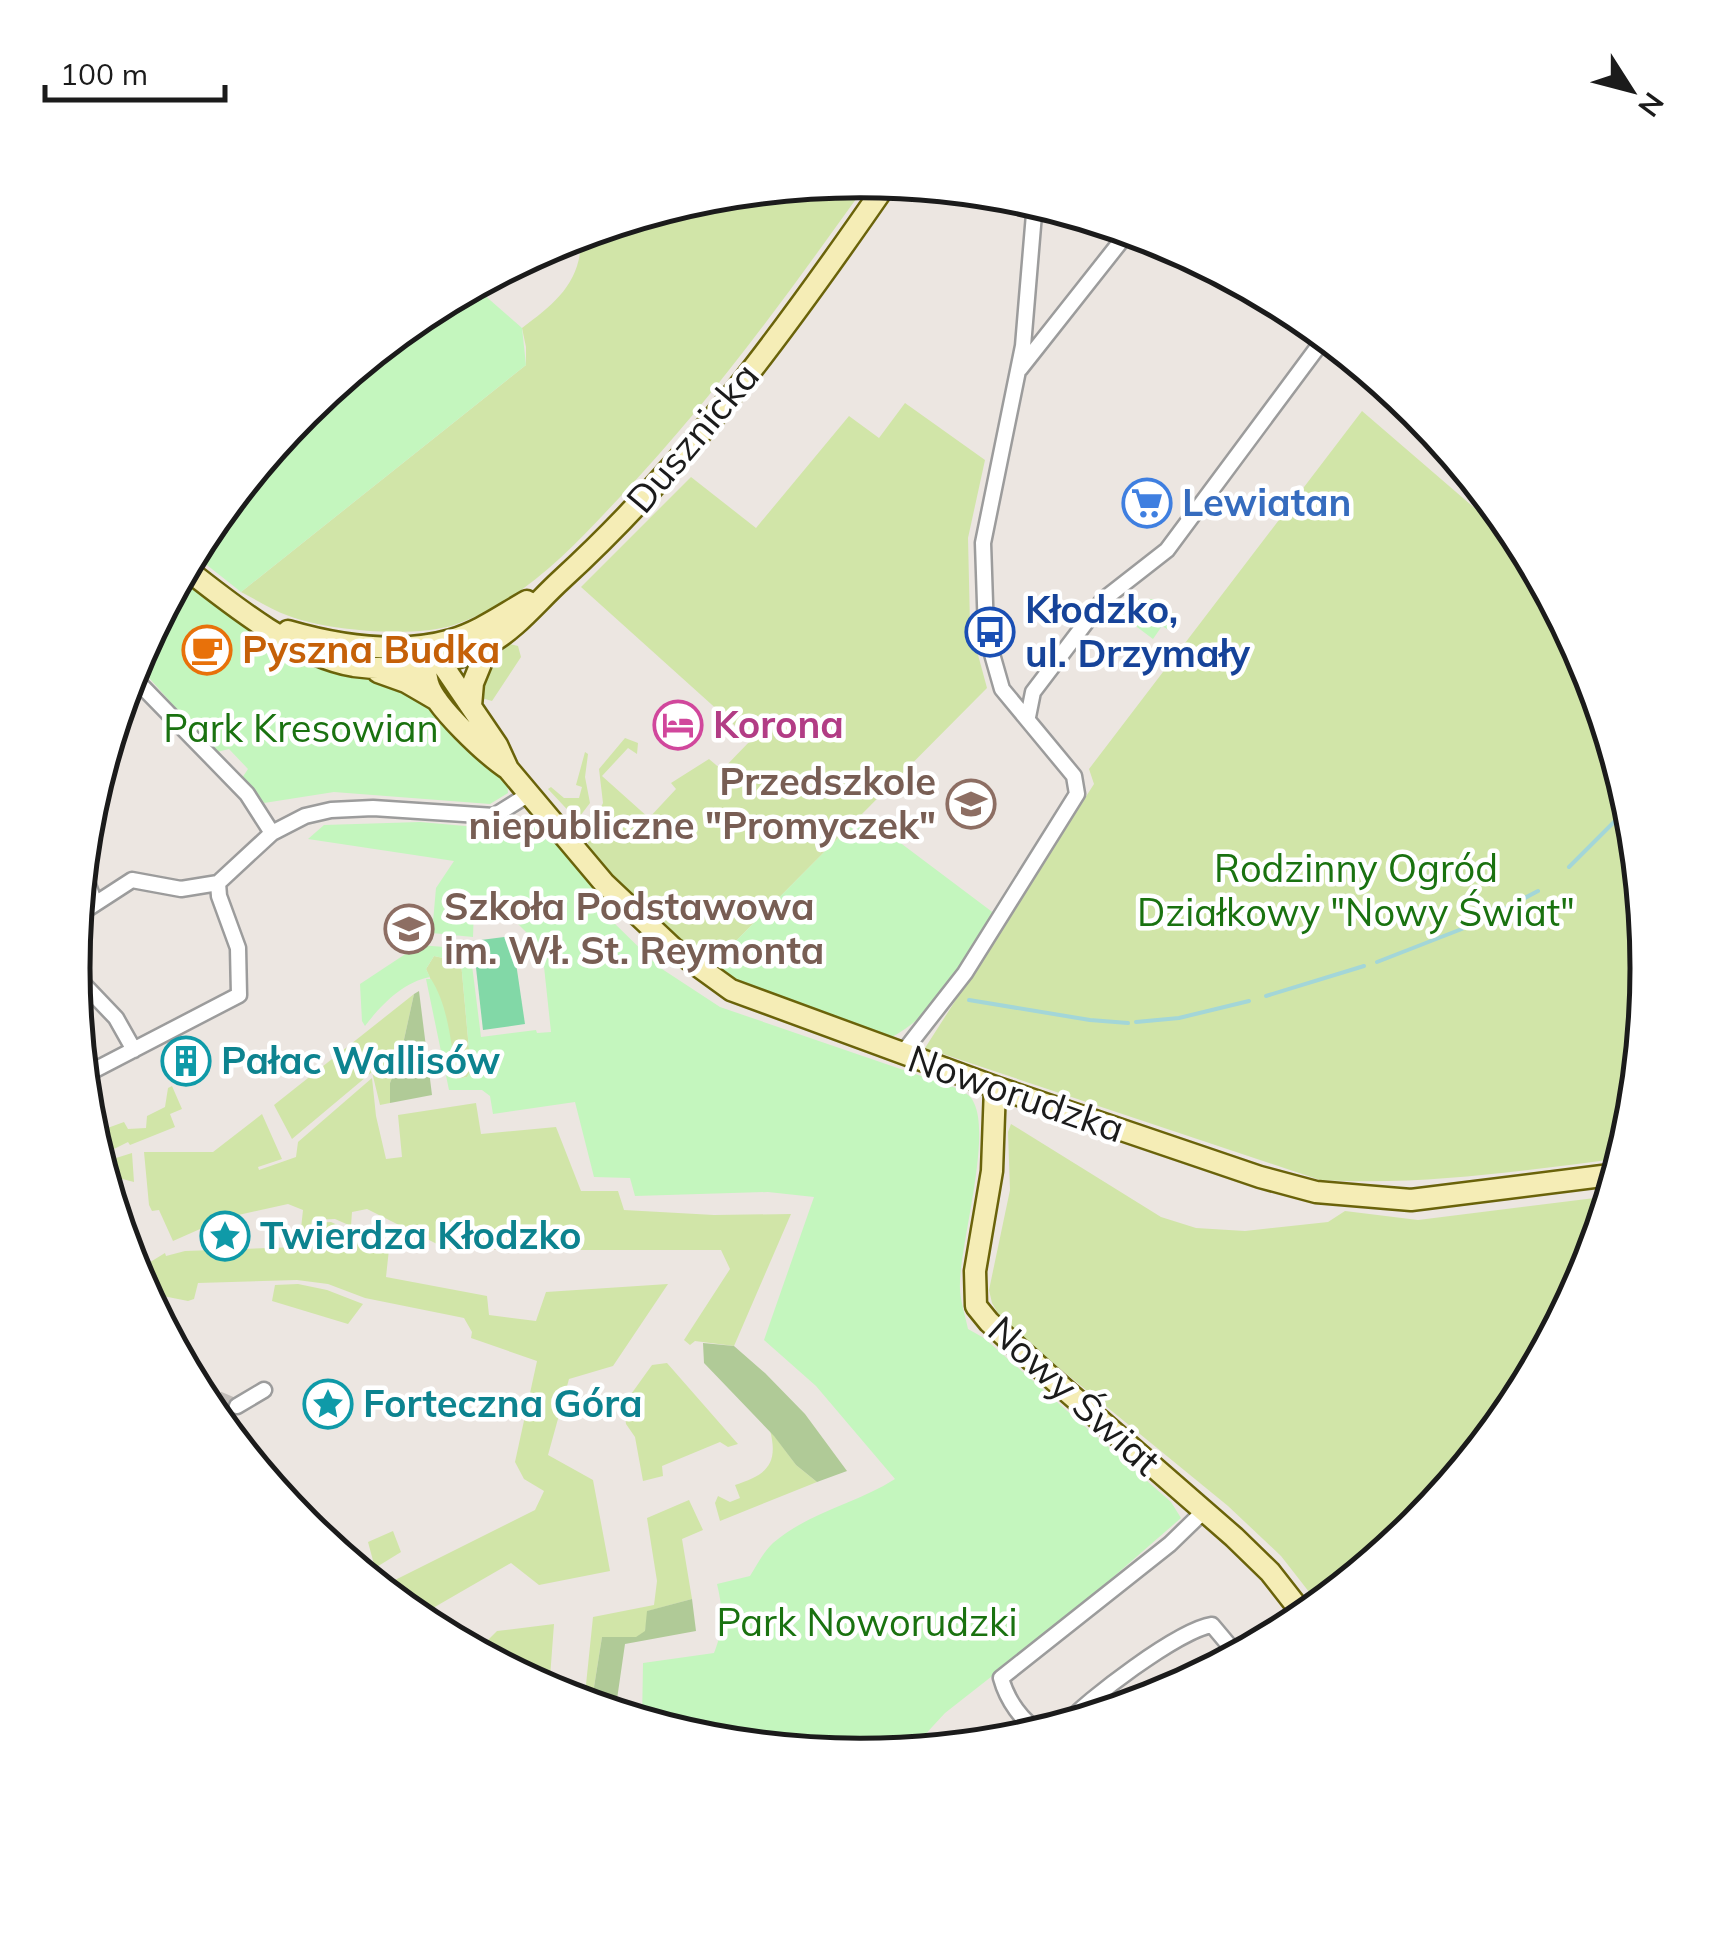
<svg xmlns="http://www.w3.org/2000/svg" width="1721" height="1937" viewBox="0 0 1721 1937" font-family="Mulish,sans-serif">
<rect width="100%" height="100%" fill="#ece6e1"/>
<path fill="#d1e5a8" d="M861 181H869C790 291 713 399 620 497 570 550 524 601 454 625 413 638 329 631 289 616 272 610 257 600 241 592L526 365V347L522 328C554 304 580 284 581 241 658 192 772 189 861 181Z
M905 403 985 460 968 538 970 625 987 688 717 960 715 967 667 931 623 893 588 847V834L603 803 599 769 625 738 638 743 637 754 628 748 602 776 649 818 676 789 671 783 709 759 722 770 751 740 581 587 691 477 756 528 849 416 879 438Z
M1362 411 1528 554 1589 667 1633 815 1648 968 1633 1123 1623 1158C1521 1171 1423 1186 1320 1180L925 1048 1094 784 1089 769Z
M510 644 518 646 521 657 492 701 478 697 488 663Z
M585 752 588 754 585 777 590 803 577 820 548 789 551 787 564 798H579L582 787 576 785Z
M434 956 461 962 471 1071 467 1077 457 1079 443 1007 426 969Z
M414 994 400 1058 390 1083V1103L380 1105 372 1072 292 1139 274 1105Z
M372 1078 376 1116 386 1159 402 1157 398 1115 476 1103 481 1134 556 1127 581 1191H618L624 1210 714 1215 791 1214 734 1346 695 1341 690 1345 684 1340 730 1269 721 1250H449L367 1209 352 1212 351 1226 335 1219 312 1220 307 1245 301 1247 309 1246 314 1223 331 1222 389 1249 386 1277 487 1296 489 1315 536 1321 546 1292 668 1284 613 1366 569 1379 548 1455 593 1480 610 1571 539 1585 511 1563 433 1608 434 1630 377 1586 397 1579 535 1510 544 1491 524 1479 515 1462 537 1361 471 1338 472 1332 464 1318 365 1298 328 1284 297 1280 198 1283 194 1299 188 1301 158 1295 147 1264 165 1253 166 1256 185 1251 299 1247 303 1210 288 1204 225 1218 173 1241 159 1210 152 1211 149 1205 144 1152H213L262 1114 282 1159 258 1167 259 1170 296 1157 298 1142Z
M172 1086 182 1109 170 1114 175 1127 130 1145 128 1142 98 1157 91 1134 124 1122 128 1129 146 1128 147 1116 165 1107 168 1088Z
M1011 1124 1161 1217 1196 1228 1245 1231 1328 1222 1345 1211 1418 1220 1611 1196 1588 1271 1515 1407 1417 1526 1320 1606 1281 1556 1228 1506 1003 1322 992 1303 989 1290 1010 1190 1008 1132Z
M132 1153 134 1182 103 1174 100 1163Z
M298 1284 327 1290 363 1304 348 1324 272 1301 275 1285Z
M667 1363 738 1444 728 1447 720 1442 662 1466 663 1476 643 1481 635 1437 626 1424 624 1404 652 1365Z
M770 1430 796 1465 817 1482 720 1521 715 1503 718 1496 730 1502 740 1498 735 1485C766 1475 779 1465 770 1430Z
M689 1500 703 1530 682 1539 692 1599 648 1611 645 1632 637 1637H602L591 1706 584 1704 593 1617 654 1605 657 1581 647 1518Z
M393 1531 401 1552 375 1568 368 1542Z
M554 1624 549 1691 476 1652 497 1631Z"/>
<path fill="#b0ca97" d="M419 991 432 1095 390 1103V1083L400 1058 414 994Z
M703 1343 734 1346 765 1373 805 1414 847 1471 817 1482 796 1465 774 1436 704 1363Z
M692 1599 696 1631 625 1644 615 1713 591 1706 602 1637H636L645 1631 647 1611Z"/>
<path fill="#c4f6be" d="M474 286 522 328 526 365 241 592 193 554 206 530 304 411 423 313Z
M180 577 252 632 302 660 373 678 421 695 507 783 508 793 490 804 334 792 264 803 242 778 248 769 229 749 217 752 205 741 135 662Z
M1126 599H1155L1177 616 1167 629 1162 626 1153 639 1117 612Z
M862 814 995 914C966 957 937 1016 888 1039L742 985 715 967 717 960Z
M535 818 593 885 610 919 659 967 720 1007 956 1088C964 1092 971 1095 974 1103 991 1137 961 1241 960 1283 959 1298 965 1314 968 1329L984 1338 1171 1502 1181 1518 1065 1619 945 1713 909 1752 860 1756 706 1741 642 1722 643 1663 714 1653C724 1628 723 1609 717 1584L750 1576C757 1565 764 1551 773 1543 809 1512 856 1504 895 1479L816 1386 764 1340 814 1197 768 1192 635 1196 630 1178 594 1177 575 1102 493 1114 490 1096 482 1090H449L426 979H431C449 1007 451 1046 457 1079L467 1077 471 1071 461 962 434 956 426 969 430 977C403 982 381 1005 365 1026L362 1021 360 984 419 945 470 949 481 1037 536 1030 537 1033 551 1032 542 948 506 912 474 908 473 937 432 933 436 888 454 861 308 839 324 825 420 822 499 829Z"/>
<path fill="#82d8a7" d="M512 936 525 1024 483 1030 473 941Z"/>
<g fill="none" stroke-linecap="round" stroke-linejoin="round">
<path stroke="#a3d6d8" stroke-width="4" d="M1624 819 1636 840
M1569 867 1614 822 1634 816
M1481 921 1538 891
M1377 962 1472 925
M1266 996 1364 966
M969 1000 1090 1020 1128 1023
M1136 1022 1179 1018 1249 1001"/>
<path stroke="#c2bdb9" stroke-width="14" stroke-dasharray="14 7" stroke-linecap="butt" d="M199 1390 237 1406"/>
<g stroke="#9c9c9c" stroke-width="19">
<path id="street" d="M1020 369 1129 231
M130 674 247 794 272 833
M1028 717 1033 692 1103 600 1167 550 1326 336
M82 868 95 904
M218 883 272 833 305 816 331 810 373 808 494 816 529 794
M78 915 132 880 181 889 218 883
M73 973 116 1018 134 1050
M901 1055 965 973 1077 794 1074 776 1002 689 986 633 983 543 1023 346 1035 202
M83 1076 239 995 238 948 219 896 218 883
M196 1388 199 1390
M237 1406 264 1390
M1064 1726C1086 1700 1179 1630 1212 1625L1238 1656
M1042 1733C1022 1722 1007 1700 1001 1678L1170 1544 1204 1511"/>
</g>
<g stroke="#6a630a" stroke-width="25">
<path id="secondary" d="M185 568C232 605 295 656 354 666 396 672 450 666 487 645 516 629 537 602 561 580 689 463 789 325 887 183
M288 631C340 646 398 655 451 640 479 632 502 615 527 601
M429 645 497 745 508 769 604 883 673 948 731 990 995 1087 1260 1177 1316 1192 1411 1200 1618 1174
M427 651C425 662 425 672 428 683 434 706 487 755 508 769
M378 672 406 682 437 700
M471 706 473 683 489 644
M995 1087 992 1171 975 1271 976 1306 989 1322 1047 1374 1234 1537 1270 1572 1306 1618"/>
</g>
<use href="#street" stroke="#fff" stroke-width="14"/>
<use href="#secondary" stroke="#f5edb6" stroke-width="20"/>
</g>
<defs>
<g id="supermarket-ring" transform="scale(2.5)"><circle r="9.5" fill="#fff" stroke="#3f7fe0" stroke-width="1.5"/><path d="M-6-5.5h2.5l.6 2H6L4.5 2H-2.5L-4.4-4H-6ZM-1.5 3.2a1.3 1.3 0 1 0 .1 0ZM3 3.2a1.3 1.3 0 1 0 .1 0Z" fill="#3f7fe0"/></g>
<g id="bus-ring" transform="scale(2.5)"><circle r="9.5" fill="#fff" stroke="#1a4fb4" stroke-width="1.5"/><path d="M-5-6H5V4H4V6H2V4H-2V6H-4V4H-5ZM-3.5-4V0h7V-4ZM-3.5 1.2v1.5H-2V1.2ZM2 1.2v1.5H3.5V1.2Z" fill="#1a4fb4"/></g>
<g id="cafe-ring" transform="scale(2.5)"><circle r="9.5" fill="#fff" stroke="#e8710a" stroke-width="1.5"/><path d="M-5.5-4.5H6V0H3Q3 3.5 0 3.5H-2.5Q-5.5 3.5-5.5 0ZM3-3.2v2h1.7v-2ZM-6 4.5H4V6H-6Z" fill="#e8710a"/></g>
<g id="hotel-ring" transform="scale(2.5)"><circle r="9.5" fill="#fff" stroke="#d1479c" stroke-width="1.5"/><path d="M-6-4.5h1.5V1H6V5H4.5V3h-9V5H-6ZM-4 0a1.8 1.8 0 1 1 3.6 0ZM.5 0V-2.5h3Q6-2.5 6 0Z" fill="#d1479c"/></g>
<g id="school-ring" transform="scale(2.5)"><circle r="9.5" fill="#fff" stroke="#8d6e63" stroke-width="1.5"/><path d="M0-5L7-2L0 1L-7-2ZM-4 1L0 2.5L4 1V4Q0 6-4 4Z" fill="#8d6e63"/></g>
<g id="building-ring" transform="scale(2.5)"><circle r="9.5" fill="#fff" stroke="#0f9aa8" stroke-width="1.5"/><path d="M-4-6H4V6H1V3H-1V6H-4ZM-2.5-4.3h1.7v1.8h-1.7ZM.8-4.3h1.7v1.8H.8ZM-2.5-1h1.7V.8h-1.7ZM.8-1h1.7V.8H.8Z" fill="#0f9aa8"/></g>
<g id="sight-ring" transform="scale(2.5)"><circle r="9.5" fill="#fff" stroke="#0f9aa8" stroke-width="1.5"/><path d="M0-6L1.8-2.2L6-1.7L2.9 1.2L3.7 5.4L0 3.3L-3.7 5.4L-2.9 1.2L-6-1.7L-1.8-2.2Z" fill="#0f9aa8"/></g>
</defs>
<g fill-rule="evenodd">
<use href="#supermarket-ring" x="1147" y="503"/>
<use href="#bus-ring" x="990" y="632"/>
<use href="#cafe-ring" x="207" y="650"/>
<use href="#hotel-ring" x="678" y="725"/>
<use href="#school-ring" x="971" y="804"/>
<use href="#school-ring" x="409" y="929"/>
<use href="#building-ring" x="186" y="1061"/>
<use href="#sight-ring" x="225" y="1236"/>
<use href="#sight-ring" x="328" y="1404"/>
</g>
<g text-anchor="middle" stroke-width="9" stroke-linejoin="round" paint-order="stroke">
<g font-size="38" fill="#1b1b1b" stroke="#fff">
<text transform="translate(693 438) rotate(-50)" y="13">Dusznicka</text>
<text transform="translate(1016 1094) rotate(19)" y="13">Noworudzka</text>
<text transform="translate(1074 1396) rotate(42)" y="13">Nowy Świat</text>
</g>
<g font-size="38" font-weight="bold" fill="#366cbe" stroke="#fff" text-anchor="start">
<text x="1182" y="516">Lewiatan</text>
</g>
<g font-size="38" font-weight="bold" fill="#164399" stroke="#fff" text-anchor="start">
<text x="1025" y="623">Kłodzko,<tspan x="1025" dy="44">ul. Drzymały</tspan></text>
</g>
<g font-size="38" font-weight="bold" fill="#c56008" stroke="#fff" text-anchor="start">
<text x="242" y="663">Pyszna Budka</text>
</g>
<g font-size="38" font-weight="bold" fill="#b23c85" stroke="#fff" text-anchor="start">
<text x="713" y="738">Korona</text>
</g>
<g font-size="38" fill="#1a7210" stroke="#fff">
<text x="301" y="742">Park Kresowian</text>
<text x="1356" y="882">Rodzinny Ogród<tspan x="1356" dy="44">Działkowy "Nowy Świat"</tspan></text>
<text x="867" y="1636">Park Noworudzki</text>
</g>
<g font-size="38" font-weight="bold" fill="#785e54" stroke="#fff" text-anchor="end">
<text x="936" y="795">Przedszkole<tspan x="936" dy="44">niepubliczne "Promyczek"</tspan></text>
<text x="444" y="920" text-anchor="start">Szkoła Podstawowa<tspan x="444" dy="44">im. Wł. St. Reymonta</tspan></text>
</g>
<g font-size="38" font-weight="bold" fill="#0d838f" stroke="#fff" text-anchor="start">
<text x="221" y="1074">Pałac Wallisów</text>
<text x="260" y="1249">Twierdza Kłodzko</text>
<text x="363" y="1417">Forteczna Góra</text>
</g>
</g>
<path d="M0 0H1721V1937H0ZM90 968a770 770 0 1 1 1540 0a770 770 0 1 1-1540 0Z" fill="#fff" fill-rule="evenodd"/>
<path fill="none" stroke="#1b1b1b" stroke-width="5" d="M90 968a770 770 0 1 1 1540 0a770 770 0 1 1-1540 0Z"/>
<g transform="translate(1631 90) rotate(126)" stroke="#ffffff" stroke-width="8" paint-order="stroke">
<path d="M0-8L18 38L0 25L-18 38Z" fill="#1b1b1b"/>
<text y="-15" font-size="28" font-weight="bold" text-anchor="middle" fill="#1b1b1b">N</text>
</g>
<path d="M45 85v15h180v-15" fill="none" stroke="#1b1b1b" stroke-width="5"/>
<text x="60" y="85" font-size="30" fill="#1b1b1b" stroke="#ffffff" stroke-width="8" paint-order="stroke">100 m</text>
</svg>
